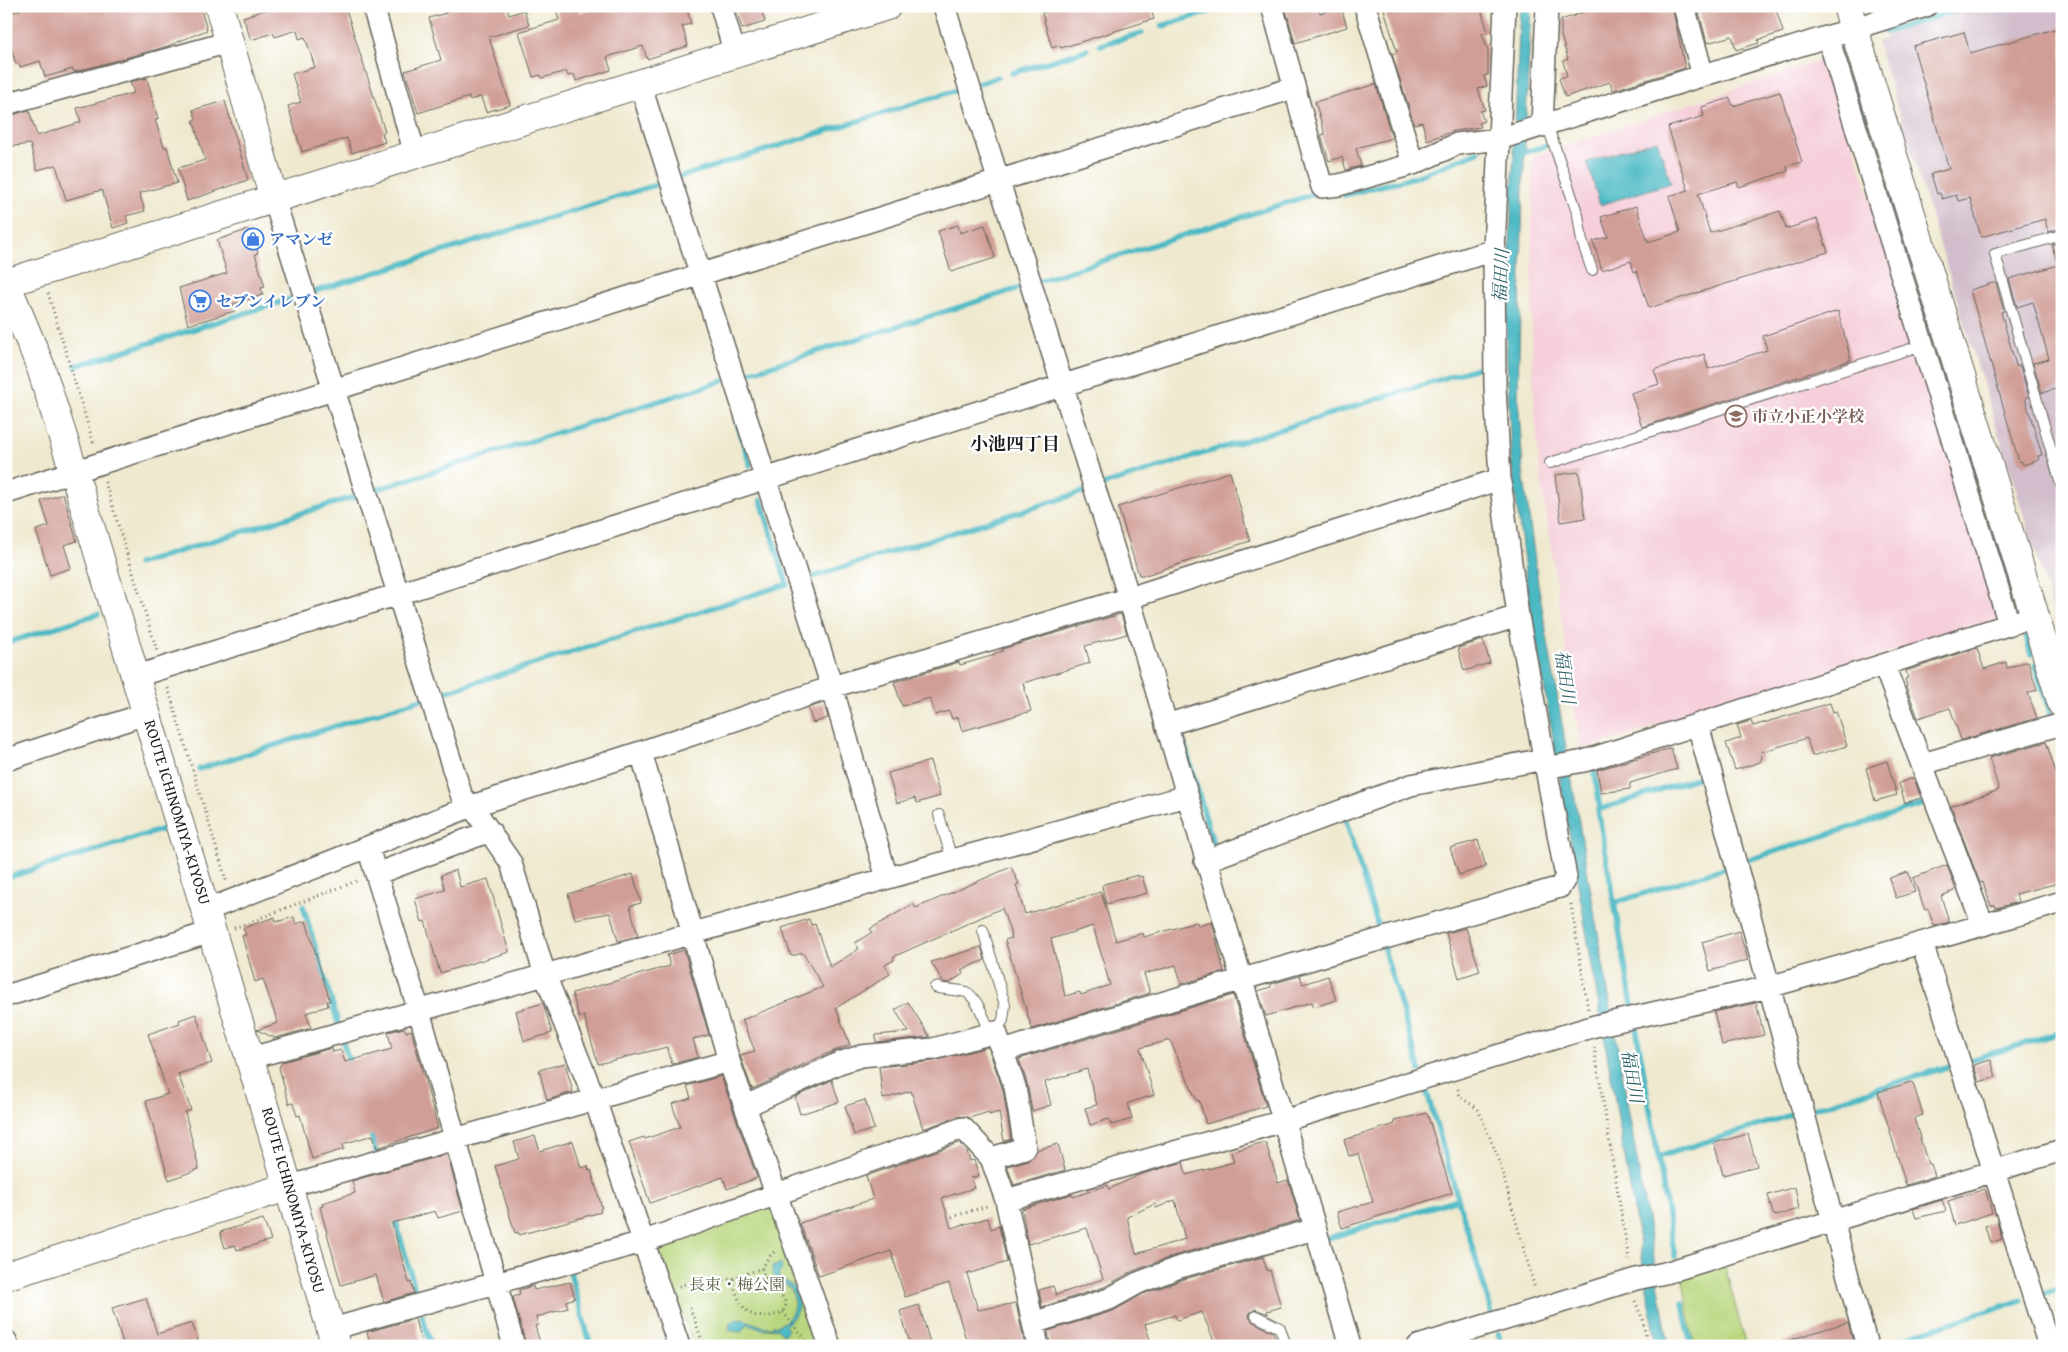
<svg xmlns="http://www.w3.org/2000/svg" width="2068" height="1352" viewBox="0 0 2068 1352" font-family="'Gentium Book Plus','Noto Serif JP',serif">
<rect width="100%" height="100%" fill="#fff"/>
<filter id="ink" filterUnits="userSpaceOnUse"><feTurbulence type="fractalNoise" baseFrequency=".02" numOctaves="2"/><feDisplacementMap in="SourceGraphic" scale="10" xChannelSelector="R" yChannelSelector="G"/><feConvolveMatrix kernelMatrix="1 2 1 2 8 2 1 2 1" color-interpolation-filters="sRGB"/></filter>
<filter id="wash" filterUnits="userSpaceOnUse"><feTurbulence type="fractalNoise" baseFrequency=".0096" numOctaves="4" result="noise"/><feDisplacementMap in="SourceGraphic" scale="20" xChannelSelector="R" yChannelSelector="G"/><feGaussianBlur stdDeviation="1.12" result="paint"/><feColorMatrix in="noise" values="0 0 0 0 0 0 0 0 0 0 0 0 0 0 0 0 0 1.4 0 .05"/><feComposite in="paint" operator="in"/></filter>
<g filter="url(#wash)">
<rect width="100%" height="100%" fill="#efe9cf"/>
<path fill="#f5cfda" d="M1827 58 1999 618 1581 750 1539 466 1532 367V157Z"/>
<path fill="#d1bdcb" d="M1977 6H2062V638L1877 42 1887 38 1885 35Z"/>
<path fill="#b8d67d" stroke="#6a794c" d="M772 1202 824 1346H694L657 1244Z
M1724 1263 1746 1346H1694L1682 1275Z"/>
<path fill="#4bb9c4" stroke="#346a70" d="M1520 6H1531L1523 188 1518 395 1523 471 1538 584 1669 1346H1657L1527 586 1511 458 1506 337Z
M1657 140 1671 183 1600 205 1587 162Z
M781 1263 782 1269 778 1276C782 1281 787 1281 791 1285 806 1298 797 1316 785 1326L788 1329 784 1335 777 1328 763 1329 748 1324 741 1332 732 1331 729 1329 730 1323C744 1312 756 1329 772 1327L774 1324 775 1326C793 1322 798 1303 791 1289 781 1280 773 1281 772 1267Z"/>
<g fill="none" stroke-linecap="round" stroke-linejoin="round">
<path stroke="#4bb9c4" stroke-width="5.5" d="M1162 26 1228 6
M1885 32 1969 6
M1100 45 1142 33
M1845 54 1913 274
M1012 73 1087 50
M977 84 998 77
M1519 154 1545 146
M680 177 957 90
M1344 195 1415 177 1478 152
M1039 281 1314 194
M313 292 662 183 663 187
M1920 293 1931 331
M1937 351 2018 611
M76 366 294 298
M742 375 1020 288
M736 419 750 465
M1103 485 1480 367
M375 490 723 381
M138 564 357 496
M806 579 1086 491
M2024 629 2031 654
M6 643 98 614
M2035 665 2053 722
M439 694 787 584 761 500
M2056 733 2062 752
M1183 740 1215 850
M1594 766 1600 809
M199 769 422 699
M1346 821 1380 933
M1745 861 1924 804
M6 878 167 828
M1614 903 1724 868
M303 906 338 1023
M1383 946 1420 1070
M1632 1005 1598 810 1703 776
M1636 1027 1675 1257
M343 1042 351 1067
M1967 1061 2062 1032
M1425 1086 1492 1314
M1815 1108 1950 1066
M369 1128 376 1152
M1658 1157 1794 1114
M394 1215 417 1296
M1328 1238 1458 1199
M570 1272 591 1346
M2043 1294 2062 1288
M1683 1303 1691 1346
M422 1315 431 1346
M1498 1333 1502 1346
M1878 1346 2022 1300"/>
</g>
<g id="blocks">
<path fill="#d09e96" fill-rule="evenodd" d="M19 6H200L207 30 165 47 74 72 73 69 45 77 40 61 20 67 19 63 16 64 6 31V14L20 10Z
M277 6H345L385 132 382 133 385 142 352 153 347 138 302 152 288 106 301 102 292 74 315 67 305 37 299 39 297 30 275 37 273 33 251 40 243 17Z
M444 6H507L509 15 524 10 529 25 489 37 510 105 486 112 481 97 469 100V97L418 113 405 71 441 60 429 18 446 13Z
M555 6H578L580 13 603 6H686L691 24 682 26 688 46 647 59 643 46 607 57 611 70 576 81 574 74 568 76 566 71 542 78 541 75 533 77 519 32 559 20Z
M735 6H760L765 22 742 29Z
M1048 6H1150L1154 19 1061 48 1060 45 1052 48 1042 13 1049 11Z
M1300 6H1318L1320 13 1341 7 1347 27 1295 43 1286 10Z
M1383 6H1480L1488 32 1482 33 1488 50V75L1484 76 1487 86 1478 89 1485 110 1480 111 1484 121 1479 123 1481 127 1454 131 1427 140 1422 122 1414 124 1392 54 1397 52Z
M1580 6H1672L1685 68 1613 90 1610 82 1565 97 1559 78 1567 76 1563 61 1568 59 1561 36V20L1582 13Z
M1704 6H1775L1783 32 1758 40 1759 43 1736 50 1732 36 1707 43 1698 8Z
M2062 27V228L2048 232 2045 219 1981 237 1970 198 1958 201 1956 195 1942 199 1940 193 1937 194 1931 174 1949 169 1913 46 1964 32 1970 53Z
M147 78 158 119 155 120 164 147H167L177 183 139 193 145 211 126 216 128 223 113 228 102 190 66 200 56 165 37 170 30 144 6 147V117L29 110 37 136 81 122 77 108 134 93 130 82Z
M1376 84 1392 138 1356 148 1361 166 1346 170 1342 157 1329 161 1321 135 1325 134 1315 102Z
M1780 92 1802 162 1787 166 1788 171 1739 187 1737 182 1698 194 1710 233 1780 211 1786 229 1817 219 1828 252 1649 308 1637 271 1634 272 1631 261 1602 270 1593 241 1608 237 1601 217 1636 206 1648 242 1680 232 1669 196 1688 190 1668 127 1704 116 1702 107 1730 98 1733 106Z
M225 101 248 180 187 201 178 168 205 160 193 120 196 119 193 110Z
M958 225 960 233 985 225 995 258 951 272 938 231Z
M247 230 251 231 258 253 255 254 265 287 261 288 263 295 233 304 235 311 188 325 179 288 227 273 217 240Z
M2062 242V262L2057 263 2052 245Z
M2062 264V387L2042 393 2033 363 2049 359 2033 302 2017 307 2009 279Z
M1992 283H1996L2004 311 2001 312 2016 366H2020L2029 397 2025 398 2042 455 2038 456 2039 460 2023 465 2022 461 2019 462 1970 290Z
M1838 311 1851 360 1642 427 1631 393 1659 384 1654 370 1704 354 1708 369 1767 350 1763 336Z
M1230 472 1250 541 1146 575H1139L1118 507Z
M1579 472 1585 518 1561 522 1555 475Z
M63 494 77 541 64 545 71 568 50 575 36 530 49 526 41 501Z
M1121 614 1127 634 1085 646 1090 663 1023 683 1031 711 962 731 958 717 952 719 949 711 935 715 930 698 902 706 894 682 959 662 960 665 995 655 994 653 1003 651 1002 649Z
M1483 640 1490 663 1464 671 1458 648Z
M1977 648 1984 669 2006 662 2007 668 2028 661 2037 690 2028 693 2037 718 1961 740 1950 708 1918 718 1906 686H1907L1905 679 1908 678 1906 671Z
M824 703 828 718 813 723 808 708Z
M1830 703 1833 712 1836 711 1847 746 1812 756 1807 738 1761 752 1762 757 1760 762 1735 770 1726 743 1741 738 1737 725 1751 721 1753 726Z
M2046 742 2062 791V882L2016 894 2018 902 1996 908 1995 905 1991 906 1983 882 1980 883 1951 806 1999 790 1989 758Z
M1671 748 1677 769 1630 783V789L1601 793 1597 770Z
M930 761 940 796 917 803 915 798 897 803 888 773Z
M1887 761 1897 795 1875 801 1866 768Z
M1914 778 1921 798 1905 803 1899 783Z
M1478 840 1486 867 1459 875 1450 848Z
M1947 865 1956 890 1941 896 1949 922 1934 926 1928 909 1925 910 1913 878Z
M1011 867 1019 884 1016 885 1025 914 1101 892 1116 941 1143 933 1144 937 1197 922 1198 926 1212 922 1224 972 1181 984 1176 965 1144 974 1150 993 1032 1029 1005 940 1012 938 1002 908 893 957 894 960 885 965 890 974 836 1008 850 1045 826 1054 752 1089 740 1055 755 1051 742 1020 823 987 803 953 791 956 782 928 809 919 811 925 815 924 830 967 859 949 855 943 872 932 870 929 913 904 916 908ZM1093 926 1110 985 1081 995 1080 992 1065 996 1051 939Z
M456 870 460 887 488 879 509 952 440 973 425 921 422 922 415 899 445 890 441 875Z
M1908 872 1915 892 1896 898 1889 878Z
M633 874 641 903 630 906 638 936 618 941 610 913 575 919 568 894Z
M1138 875V877L1142 876 1147 893 1106 904 1102 886 1104 884Z
M275 917 276 922 294 917 296 924 306 921 330 1001H327L328 1006 306 1013 311 1028 275 1038 257 1030 278 1023 263 979 255 982 242 936 246 935 243 928Z
M1466 928 1480 971 1459 978 1446 933Z
M1739 931 1748 960 1710 971 1702 942Z
M981 947 985 960 961 970 963 974 949 983 943 982 931 962Z
M684 950 709 1035 693 1039 698 1057 672 1064 667 1047 598 1064 584 1016 579 1018 572 993 670 966 667 955Z
M1300 976 1303 984 1328 976 1336 1000 1314 1007 1312 1002 1266 1016 1258 991 1271 987V984Z
M1233 995 1266 1106 1206 1124 1199 1100 1197 1101 1170 1040 1140 1048 1154 1095 1128 1103 1132 1119 1111 1125 1109 1119 1090 1125 1085 1108 1097 1105 1087 1069 1045 1082 1051 1105 1032 1111 1027 1083 1019 1059Z
M908 1002 930 1037 876 1042V1035L909 1032 895 1010Z
M543 1003 552 1033 524 1041 516 1011Z
M1756 1003 1764 1035 1722 1045 1714 1012Z
M196 1014 212 1063 178 1074 191 1110 185 1112 199 1169 169 1180 146 1101 168 1094 148 1034 180 1023 179 1020Z
M404 1028 406 1032 411 1030 438 1128 377 1148 373 1135 343 1144 344 1149 312 1159 300 1115 297 1116 293 1103 289 1104 279 1068 282 1062 332 1048 333 1052 341 1050 345 1062 392 1049 388 1032Z
M988 1047 1003 1090 1011 1139 1004 1141 999 1112 989 1115V1112L969 1118 959 1116 923 1129 911 1091 883 1099 879 1067 934 1061Z
M1991 1060 1996 1077 1979 1082 1974 1065Z
M565 1063 573 1092 547 1100 539 1070Z
M721 1076 757 1178 727 1189 723 1177 650 1203 629 1142 644 1137 645 1139 680 1127 672 1104 691 1098 687 1086Z
M832 1080 839 1102 800 1114 795 1097Z
M1911 1082 1913 1083 1923 1115 1914 1118 1928 1164H1931L1935 1176 1906 1185 1878 1092Z
M865 1100 874 1129 854 1135 845 1106Z
M1427 1113 1452 1193 1342 1228 1337 1212 1373 1202 1358 1154 1349 1156 1344 1140 1395 1124 1394 1121Z
M1748 1134 1757 1166 1723 1175 1714 1143Z
M535 1136 540 1151 573 1141 581 1168 588 1166 589 1171 591 1170 602 1208 600 1209 601 1212 519 1235 518 1232 515 1233 495 1166 519 1159 514 1142Z
M959 1143 967 1151 970 1161 974 1160 979 1176 971 1178 974 1188 942 1198 951 1228 988 1218 991 1229 999 1226 1007 1262 967 1274 978 1310 1016 1303 1025 1346H968L949 1283 905 1297 891 1251 819 1276 800 1223 873 1199 866 1176Z
M1261 1143H1266L1278 1183 1288 1180 1300 1220 1173 1256 1133 1271 1104 1287 1042 1307 1039 1290 1053 1286 1056 1295 1103 1279 1087 1228 1028 1244 1022 1209 1072 1194 1073 1197 1108 1185 1109 1189 1139 1175 1183 1162 1186 1175 1234 1162 1231 1152ZM1175 1200 1185 1239 1136 1254 1127 1217 1155 1204 1156 1208Z
M1058 1144 1065 1170 1014 1185 1007 1166 1029 1160 1037 1150Z
M447 1154 463 1211 438 1218 435 1211 392 1223 409 1283 411 1282 414 1293 384 1302 376 1275 341 1285 320 1207 323 1206 322 1203 355 1193 352 1181Z
M1795 1187 1799 1209 1776 1216 1773 1214 1768 1195Z
M1985 1189 1992 1213 1955 1225 1948 1201Z
M1942 1200 1946 1211 1916 1218 1913 1209Z
M263 1219 271 1240 237 1250 235 1245 225 1248 220 1232Z
M1997 1222 2002 1239 1990 1243 1985 1226Z
M1263 1257 1267 1271 1270 1270 1281 1307 1267 1311 1268 1314 1255 1309 1250 1313 1249 1317 1253 1322 1273 1332 1278 1346H1216L1202 1312 1177 1320 1175 1315 1145 1324 1152 1346H1050L1048 1331 1113 1311 1143 1294 1181 1280Z
M570 1282 575 1298 566 1301 568 1308 536 1317 538 1325 535 1326 541 1346H526L513 1297 520 1295 519 1290 533 1286 534 1290Z
M146 1298 157 1334 192 1323 198 1341 183 1346H124L112 1308Z
M919 1305 931 1346H911L900 1311Z
M415 1319 422 1346H371L367 1332Z
M1848 1322 1854 1346H1783V1342Z"/>
</g>
</g>
<g filter="url(#ink)">
<use href="#blocks" fill-opacity="0" stroke="#66645b" stroke-width="1"/>
<g fill="none" stroke-linecap="round" stroke-linejoin="round">
<g stroke="#66645b" stroke-width="12">
<path id="lane" d="M1547 124 1578 215 1582 241 1592 270
M2062 235 1995 254 2062 488
M1550 463 1923 345
M939 815 952 860
M983 930 1005 1005 1003 1020 996 1032
M935 987C944 990 960 990 966 992 978 998 985 1022 991 1033
M1256 1316 1280 1328 1286 1346"/>
</g>
<g stroke="#66645b" stroke-width="24">
<path id="street" d="M373 6 415 154
M721 6 735 54
M944 6 1129 598 1350 1346
M1272 6 1322 187 1339 185 1413 164
M1365 6 1413 164 1457 144 1499 139 1926 6
M1684 6 1703 76
M1828 37 2009 624
M640 84 832 687 887 878
M6 104 229 42
M1542 126 1547 6
M274 199 462 797 472 806 511 863 545 975 595 1100 679 1346
M6 493 1293 88
M1884 665 1983 925
M137 676 1494 250
M1166 725 1518 616
M1698 725 1867 1346
M641 752 729 1061 830 1346
M6 760 148 713
M1922 764 2062 724
M1545 768 1584 761 2023 620
M368 848 419 1011 514 1346
M1205 861 1411 785 1544 759
M376 874 490 831
M207 910 472 806 641 752 832 687 1129 598 1500 479
M1922 943 2049 1346
M6 996 214 931
M1003 1051C1188 993 1375 942 1560 887L1566 877 1518 616 1500 479 1495 387 1494 250 1505 6
M251 1058 952 860 1187 796
M746 1106 839 1063 861 1056 933 1049 996 1032 1015 1087 1025 1148 991 1158
M290 1186 729 1061
M1006 1200 1283 1121 1595 1026 1769 987 2062 902
M1033 1323 1109 1299 1138 1283 1177 1268 1315 1229
M332 1329 642 1242 963 1128 991 1158 1006 1200 1038 1346
M6 1341 8 1346
M1418 1346 1636 1279 1665 1273 2062 1150"/>
</g>
<g stroke="#66645b" stroke-width="30">
<path id="secondary" d="M219 6 274 199
M1847 6 2062 704
M6 283 40 365 74 472 336 1346
M6 283 887 6
M6 1276 290 1186"/>
</g>
<path stroke="#66645b" stroke-width="3" stroke-dasharray="1 4" stroke-linecap="butt" d="M48 293 94 445
M105 482 157 651
M168 688 227 883
M1571 904 1588 1009
M234 928 359 880
M1594 1047 1629 1260
M1458 1089 1460 1097 1478 1109 1499 1160 1535 1289
M952 1217 987 1206
M732 1279C740 1309 749 1325 783 1312L786 1305C783 1290 766 1284 761 1269
M679 1286 696 1281 732 1279 762 1268 769 1257 776 1250
M1635 1301 1643 1320 1647 1346
M690 1308 702 1340 707 1346
M783 1312 806 1341"/>
<use href="#lane" stroke="#fff" stroke-width="10"/>
<use href="#street" stroke="#fff" stroke-width="21"/>
<use href="#secondary" stroke="#fff" stroke-width="28"/>
</g>
</g>
<defs>
<g id="shop-ring" transform="scale(1.125)"><circle r="9.5" fill="#fff" stroke="#3f7fe0" stroke-width="1.5"/><path d="M-5-2.5h2.3a2.7 3.5 0 0 1 5.4 0H5L5.5 6h-11ZM-1.5-2.5h3a1.5 2.3 0 0 0-3 0Z" fill="#3f7fe0"/></g>
<g id="supermarket-ring" transform="scale(1.125)"><circle r="9.5" fill="#fff" stroke="#3f7fe0" stroke-width="1.5"/><path d="M-6-5.5h2.5l.6 2H6L4.5 2H-2.5L-4.4-4H-6ZM-1.5 3.2a1.3 1.3 0 1 0 .1 0ZM3 3.2a1.3 1.3 0 1 0 .1 0Z" fill="#3f7fe0"/></g>
<g id="school-ring" transform="scale(1.125)"><circle r="9.5" fill="#fff" stroke="#8d6e63" stroke-width="1.5"/><path d="M0-5L7-2L0 1L-7-2ZM-4 1L0 2.5L4 1V4Q0 6-4 4Z" fill="#8d6e63"/></g>
</defs>
<g fill-rule="evenodd">
<use href="#shop-ring" x="253" y="239"/>
<use href="#supermarket-ring" x="200" y="301"/>
<use href="#school-ring" x="1736" y="416"/>
</g>
<g text-anchor="middle" stroke-width="4.5" stroke-linejoin="round" paint-order="stroke">
<g font-size="16" font-weight="bold" fill="#366cbe" stroke="#fff" text-anchor="start">
<text x="269" y="245">アマンゼ</text>
<text x="216" y="307">セブンイレブン</text>
</g>
<g font-size="16" font-weight="bold" fill="#785e54" stroke="#fff" text-anchor="start">
<text x="1752" y="422">市立小正小学校</text>
</g>
<g font-size="16" fill="#1c1c1c" stroke="#fff">
<text transform="translate(178 812) rotate(73)" y="6">ROUTE ICHINOMIYA-KIYOSU</text>
<text transform="translate(294 1200) rotate(74)" y="6">ROUTE ICHINOMIYA-KIYOSU</text>
</g>
<g font-size="16" fill="#535d3e" stroke="#fff">
<text x="737" y="1290">長束・梅公園</text>
</g>
<g font-size="18" font-style="italic" fill="#316368" stroke="#fff">
<text transform="translate(1501 276) rotate(-87)" y="6">福田川</text>
<text transform="translate(1565 677) rotate(82)" y="6">福田川</text>
<text transform="translate(1632 1076) rotate(80)" y="6">福田川</text>
</g>
<g font-size="18" font-weight="bold" fill="#1c1c1c" stroke="#fff">
<text x="1015" y="450">小池四丁目</text>
</g>
</g>
<rect width="2068" height="1352" fill="none" stroke="#fff" stroke-width="25"/>
</svg>
